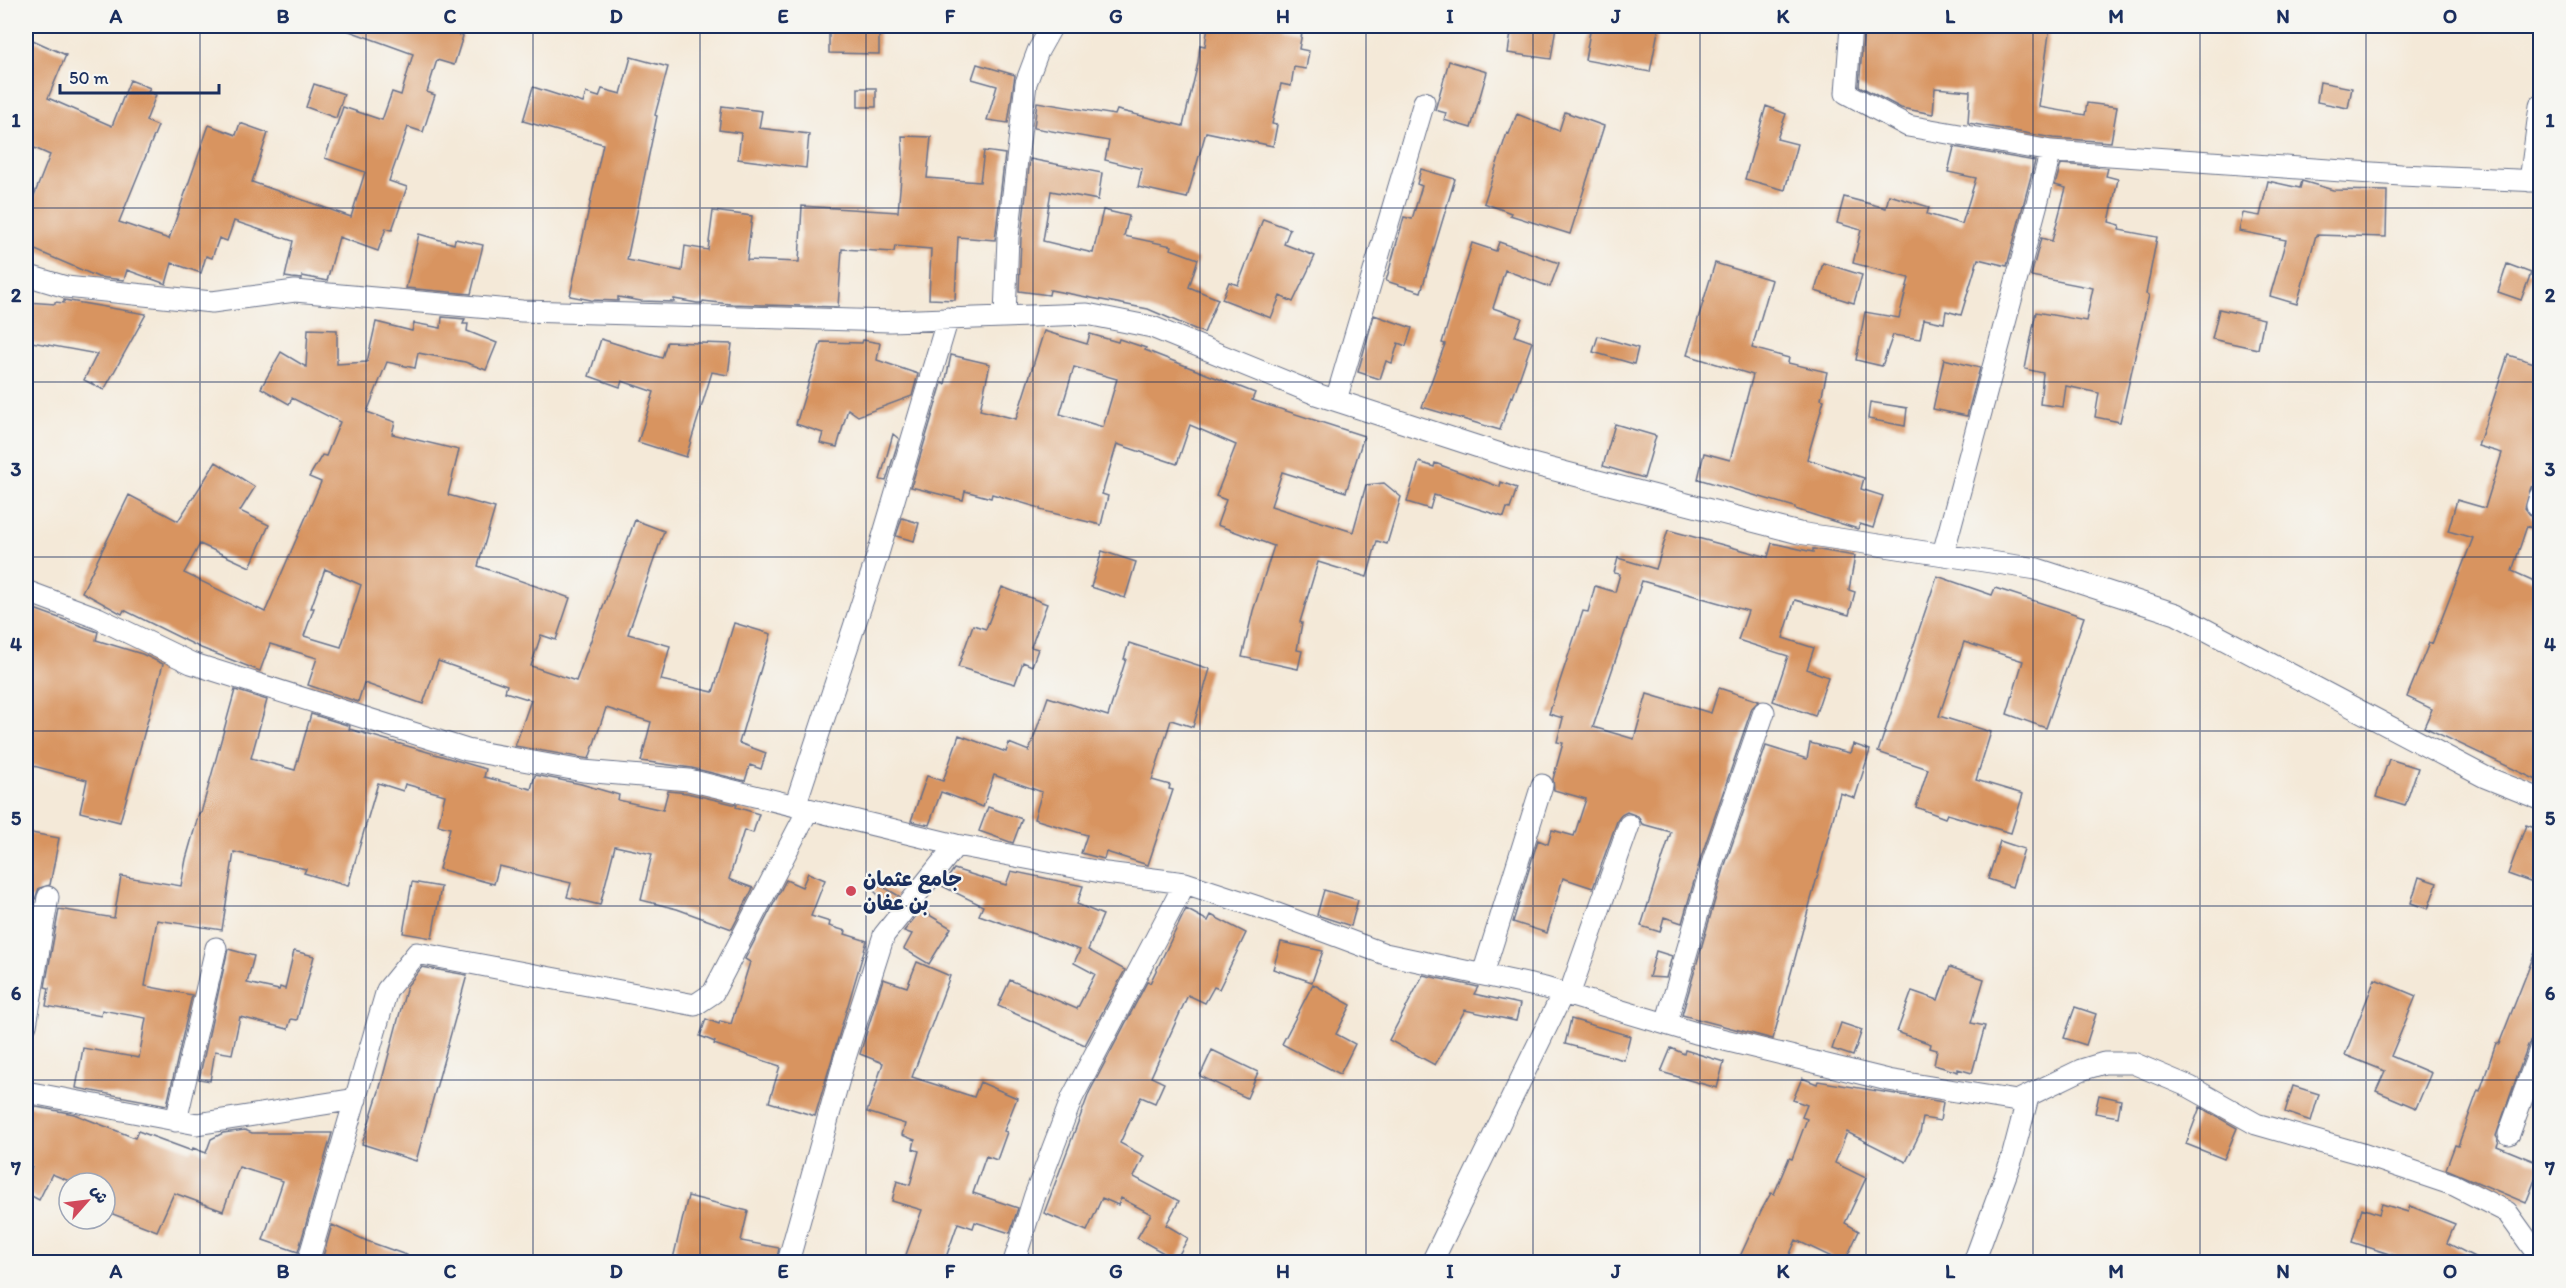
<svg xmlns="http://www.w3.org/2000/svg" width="2566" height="1288" viewBox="0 0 2566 1288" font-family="Itim,'Playpen Sans Arabic',sans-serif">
<rect width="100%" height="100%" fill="#f6f6f2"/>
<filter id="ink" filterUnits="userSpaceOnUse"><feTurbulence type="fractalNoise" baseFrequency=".0167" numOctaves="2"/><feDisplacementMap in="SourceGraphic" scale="12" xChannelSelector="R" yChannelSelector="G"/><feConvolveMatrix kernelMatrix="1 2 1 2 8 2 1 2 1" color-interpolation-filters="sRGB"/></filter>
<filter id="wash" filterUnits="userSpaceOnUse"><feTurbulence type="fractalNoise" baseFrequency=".008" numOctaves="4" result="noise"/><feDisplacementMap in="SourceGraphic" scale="24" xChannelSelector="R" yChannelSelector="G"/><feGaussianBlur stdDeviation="1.35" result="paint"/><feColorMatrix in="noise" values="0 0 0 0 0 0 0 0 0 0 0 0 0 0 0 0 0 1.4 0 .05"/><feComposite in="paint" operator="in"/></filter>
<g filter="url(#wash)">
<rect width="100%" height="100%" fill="#f4e9d8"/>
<g id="blocks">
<path fill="#d89461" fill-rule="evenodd" d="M341 26H430L463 36 454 65 437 60 427 92 435 95 423 132 408 127 389 181 407 187 392 230 386 228 378 251 339 237 327 281 302 276V279L292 278 285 277 293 241 234 221 227 241 219 238 212 258 206 256 201 273 172 263 166 284 127 270 124 280 98 277 26 246V216L50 155 30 146 33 139 26 136V37L66 55 48 98 112 126 130 80 150 88 148 92 156 95 146 121 158 126 119 222 169 239 209 125 236 135 240 123 268 133 252 182 351 217 365 172 325 158 343 107 382 120 392 92 401 95 413 54 341 28Z
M829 26H879V54L829 53Z
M1208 26H1281V29L1302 33 1299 49 1309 51 1306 69 1294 67 1291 86 1281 84 1272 124 1277 125 1273 146 1206 132 1187 198 1138 187 1142 169 1105 160 1109 141 1034 128 1037 102 1115 115 1117 110 1183 126 1198 63 1200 45 1205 46Z
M1512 26H1556L1551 59 1508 53Z
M1591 26H1659L1650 72 1585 60Z
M1864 26H2050L2039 107 2085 115 2087 103 2117 107 2111 142 2053 138 1968 123 1970 91 1935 88 1933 114 1901 108 1859 86Z
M631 57 668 67 655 115 657 116 627 260 682 271 685 246 708 250 713 211 752 216 747 260 799 262 802 206 898 212 903 155 902 136 931 137 927 178 980 182 984 151 1005 154 995 240 958 237 955 300 929 299 931 249 895 246 894 252 842 249 838 307 730 304 703 301 702 303H697L674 299V302L641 301 618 297V301L591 300 570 296 603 144 523 121 533 87 583 103 586 93 599 97 602 89 621 94Z
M1449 61 1487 72 1471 128 1444 120 1446 113 1435 110Z
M977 64 1015 75 1008 123 987 120 997 86 972 79Z
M2320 82 2352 88 2348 108 2317 102Z
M314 84 344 94 336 118 306 107Z
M858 88H876V107H858Z
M722 106 762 111 759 128 809 134 806 168 738 159 741 133 719 130Z
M1766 106 1786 114 1777 139 1797 144 1785 190 1745 179Z
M1565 112 1604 126 1570 234 1510 215 1511 213 1484 203 1507 133 1509 134 1517 114 1559 131Z
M1954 147 2035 161 2007 266 1978 259 1961 315 1946 311 1944 323 1924 319 1920 339 1893 335 1882 366 1856 360 1865 312 1899 318 1909 278 1853 263 1861 230 1837 223 1844 197 1886 208 1889 195 1929 207 1927 214 1962 224 1976 178 1948 172Z
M1030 159 1102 173 1098 200 1051 191 1043 241 1093 253 1103 210 1129 216 1124 236 1172 246 1171 249 1198 259 1189 287 1218 299 1204 333 1148 309 1050 290 1049 295 1019 291 1021 238Z
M2061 164 2108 168 2106 176 2118 179 2109 222 2120 225 2119 230 2157 237 2146 294 2149 295 2120 422 2095 417 2099 393 2066 386 2063 407 2040 404 2043 373 2025 369 2036 312 2086 321 2093 288 2031 276 2041 238 2052 241 2066 188 2055 185Z
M1421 169 1455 179 1421 292 1386 281 1404 217 1412 219 1422 186 1417 184Z
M2268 181 2300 188 2302 181 2333 190 2387 191 2386 237 2316 235 2297 304 2270 296 2286 240 2239 231 2243 213 2260 216Z
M1263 219 1290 229 1284 244 1315 256 1293 302 1280 296 1271 318 1222 299 1229 282 1238 285Z
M419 234 454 244 455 239 483 245 471 294 406 288Z
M1499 242 1559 263 1550 287 1505 270 1493 308 1522 318 1515 336 1532 342 1513 397 1511 396 1500 430 1422 407 1445 344 1442 343 1472 243 1496 251Z
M1715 263 1772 280 1752 348 1789 358 1788 363 1827 372 1821 399 1824 400 1807 459 1864 478 1861 489 1883 496 1873 528 1860 524 1858 529 1795 509V507L1698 479 1704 453 1730 460 1753 375 1687 355Z
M1823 263 1862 275 1854 303 1815 291Z
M2507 264 2531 273 2521 300 2498 292Z
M64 300 146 314 104 390 84 380 97 354 26 341 27 302 55 304V302L64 303Z
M2219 309 2264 319 2258 349 2212 339Z
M1374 315 1412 328 1406 346 1398 343 1392 363 1386 361 1380 379 1358 372Z
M442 317 465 319 463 324H468L467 331 497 343 486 370 465 362 418 353 415 368 387 362 367 412 395 422 392 434 459 450 448 495 495 508 478 566 570 598 556 640 541 635 531 666 576 681 635 520 664 531 628 634 670 646 661 680 713 692 734 623 771 634 739 743 766 753 761 769 750 765 745 781 692 768 641 761 651 722 606 708 589 759 515 746 531 700 505 692 507 685 438 661 423 704 364 683 358 702 308 685 317 658 270 644 260 671 201 648 124 610 122 614 82 592 129 495 178 521 216 462 255 487 240 511 269 525 250 567 200 544 184 573 265 612 321 482 309 477 322 455 326 456 340 422 292 398 289 404 261 388 281 352 306 367 308 329 337 330V364L367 362 376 322 412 331 414 323 441 328ZM325 569 361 585 341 647 304 636 314 608H311Z
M1044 331 1087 344 1090 334 1118 342 1119 339 1146 348 1145 350 1255 393 1252 400 1364 436 1346 492 1282 472 1271 506 1353 532 1366 485 1384 483 1401 497 1387 544 1377 541 1367 577 1318 562 1300 622 1302 623 1297 650 1302 651 1298 669 1242 657 1253 611 1274 546 1217 525 1226 500 1216 496 1236 445 1190 425 1177 464 1117 444 1102 494 1108 496 1101 525 1040 510V508L992 494 991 498 965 491 963 500 911 487 942 383 945 384 951 355 990 364 980 410 1016 419ZM1074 367 1117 379 1103 427 1060 414Z
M1598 336 1638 348 1634 364 1593 352Z
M601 339 662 358 667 342 732 344 728 375 712 372 686 457 638 442 654 392 622 381 620 387 589 376Z
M863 340 880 343 877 360 918 374 912 396 858 416 848 409 837 447 820 443 823 433 796 424 821 342 862 343Z
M2508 355 2541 365V484L2531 487 2525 508 2533 518H2541V531L2527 526 2512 571 2541 584V782L2424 727 2432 709 2407 697 2429 643 2432 644 2473 538 2448 531 2457 500 2485 508 2502 453 2478 446Z
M1944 359 1980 368 1967 416 1933 409Z
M1870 402 1907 408 1905 426 1868 419Z
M1615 424 1656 436 1644 478 1603 466Z
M893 434 899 439 886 481 880 480Z
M1419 462 1434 467 1435 463 1500 487 1501 482 1517 488 1510 509 1507 508 1504 517 1434 495 1430 509 1407 502Z
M902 518 919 523 914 541 896 536Z
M1668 530 1768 557 1772 543 1813 552V549L1855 556 1849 590 1855 592 1849 615 1795 600 1783 638 1814 648 1807 669 1828 677 1815 716 1773 701 1788 656 1738 640 1748 611 1642 581 1593 727 1634 739 1647 694 1711 713 1719 688 1759 701 1752 708 1701 857 1682 923 1664 917 1660 932 1641 926 1671 832 1642 824 1638 816 1627 812 1621 815 1617 821 1593 888 1563 878 1547 933 1513 922 1538 840 1548 844 1552 830 1574 836 1586 799 1554 790 1553 779 1563 743 1557 742 1563 718 1549 714 1583 611 1588 612 1595 586 1615 592 1620 574 1614 573 1618 558 1656 569Z
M1102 551 1136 562 1125 598 1091 587Z
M1937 576 1992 595 1995 588 2084 617 2046 728 2007 714 2023 661 1964 642 1939 716 1991 732 1976 780 2023 794 2011 833 1947 814 1945 818 1916 807 1928 769 1878 752Z
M1002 587 1047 604 1031 647 1038 649 1032 666 1023 662 1015 684 958 667 973 625 986 629Z
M26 606 98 632 96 640 142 654 163 664 120 822 80 812 87 780 26 764Z
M1129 643 1210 669 1193 727 1171 720 1152 780 1170 785 1169 789 1173 790 1148 865 1106 852 1104 859 1081 853 1087 835 1034 819 1042 792 994 775 983 807 941 792 929 825 911 821 927 776 943 781 959 735 1006 752 1009 743 1029 751 1048 697 1108 716 1126 659H1124Z
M235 690 267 700 251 758 295 770 311 714 350 726 349 729 486 769 484 777 531 789 535 775 581 784 619 795 618 800 663 810 668 791 687 793 737 805 736 807 759 814 753 833 744 830 729 879 753 888 732 929 677 909 641 900 652 854 615 846 600 905 567 897 571 883 499 866 494 884 439 869 450 828 438 825 445 795 405 784 403 791 378 783 348 886 304 873 306 869 234 852 222 930 157 920 145 986 192 995 167 1105 76 1088 83 1048 139 1058 146 1018 102 1010 101 1016 46 1006 49 988 45 987 59 909 114 918 121 876 181 886 186 859 199 813H201Z
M1810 743 1850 753 1853 744 1870 750 1855 798 1840 793 1773 1039 1682 1015 1725 865 1766 746 1807 759Z
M2389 759 2418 768 2405 806 2376 797Z
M988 807 1022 819 1013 843 979 831Z
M2526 825 2541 830V886L2508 874Z
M26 832 59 838 50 885 39 888 35 899 26 898Z
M2000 841 2024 849 2012 887 1988 879Z
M954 869 1006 885 1011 871 1083 886 1077 904 1103 915 1088 950 1125 970 1085 1045 998 1006 1010 980 1077 1009 1095 974 1074 963 1080 950 979 915 983 906 942 886Z
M808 873 825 880 811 916 830 922 829 926 846 931 845 934 867 941 815 1116 769 1102 780 1066 714 1044 715 1042 700 1036 706 1019 719 1024 720 1021 731 1024 750 962 745 959 786 880 802 887Z
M2419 877 2437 883 2428 909 2411 903Z
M412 882 441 887 432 938 403 933Z
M875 882 899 896 890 907 871 888Z
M1324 890 1358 900 1351 926 1317 915Z
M1186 909 1208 921 1211 915 1246 933 1219 989 1214 987 1205 1003 1188 995 1151 1077 1164 1083 1155 1103 1141 1097 1120 1143 1144 1156 1134 1177 1179 1201 1166 1225 1188 1238 1176 1260 1137 1238 1151 1214 1121 1198 1118 1205 1102 1198 1087 1231 1044 1213 1089 1093 1147 982 1150 983Z
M921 910 951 928 929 964 904 949 912 934 904 931Z
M2540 940 2541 1031 2538 1036 2532 1039 2528 1045 2496 1136 2499 1141 2497 1146 2541 1164 2526 1203 2446 1169 2455 1145 2458 1146 2478 1090 2480 1091 2496 1043 2499 1044Z
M1281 942 1323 951 1312 982 1273 969Z
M228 949 254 956 247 983 279 990 280 987 285 989 294 951 314 956 297 1020 291 1019 288 1029 240 1017 232 1054 215 1051 210 1081 199 1079Z
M1656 951 1672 956 1666 978 1649 977Z
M917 962 950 976 912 1077 974 1097 980 1082 1017 1098 1004 1131 1007 1132 997 1160 986 1156 973 1193 1018 1208 1010 1233 975 1222 973 1228 958 1223 944 1263H903L922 1210 892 1201 897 1181 910 1185 919 1151 913 1149 915 1140 902 1135 905 1124 867 1112 883 1063 860 1054 883 979 907 987Z
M422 967 467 975 416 1161 362 1144 379 1091 407 986Z
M1950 967 1984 979 1971 1023 1985 1026 1972 1073 1958 1069V1072L1934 1065 1937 1050 1930 1048 1931 1044 1897 1032 1912 991 1938 1000Z
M1423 975 1478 987 1474 994 1520 1004 1516 1021 1465 1010 1435 1065 1389 1040Z
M2375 979 2416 996 2391 1056 2431 1073 2416 1108 2376 1091 2385 1071 2345 1055Z
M1313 984 1351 1005 1336 1034 1355 1044 1340 1074 1282 1044Z
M2075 1007 2096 1014 2086 1045 2064 1038Z
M1571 1019 1630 1036 1624 1060 1565 1044Z
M1841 1023 1862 1030 1853 1056 1832 1049Z
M1671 1048 1684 1054 1685 1050 1724 1062 1717 1088 1661 1072Z
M1212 1050 1258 1072 1247 1098 1200 1076Z
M1802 1078 1817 1084 1818 1081 1943 1102 1940 1121 1923 1118 1920 1133 1906 1162 1847 1132 1835 1163 1866 1178 1845 1223 1859 1231 1844 1263 1796 1240 1786 1263H1737L1761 1211 1771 1193 1774 1194 1789 1158 1792 1159 1807 1119 1802 1117 1807 1105 1793 1100Z
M2293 1086 2319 1094 2311 1121 2285 1112Z
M2099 1095 2121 1100 2118 1117 2095 1113Z
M26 1105 74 1114 135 1138 138 1131 192 1151 193 1148 206 1153 211 1139 223 1133 245 1130 252 1133H332L298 1252 263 1240 283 1181 239 1167 223 1211 174 1193 157 1231 105 1211V1183H74L52 1174 39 1200 26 1193V1181L32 1167 26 1165Z
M2200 1107 2237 1128 2224 1159 2186 1144Z
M688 1196 748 1211 741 1241 779 1248 776 1263H672Z
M2382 1204 2408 1212 2410 1206 2455 1224 2447 1243 2486 1263H2404L2405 1259 2352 1242 2362 1208 2379 1214Z
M332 1225 367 1241 420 1260 419 1263H329L322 1260Z"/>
</g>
</g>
<g filter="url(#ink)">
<use href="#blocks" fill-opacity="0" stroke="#677089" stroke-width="1.5"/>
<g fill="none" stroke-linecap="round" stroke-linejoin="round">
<g stroke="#677089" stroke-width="23">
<path id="minor" d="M1851 26 1846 93 1908 126 2051 151 2401 175 2540 181
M2530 181 2540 106
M26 275 66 287 212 302 295 291 522 311 890 321 1087 314 1152 327 1316 394 1528 463 1799 533 2037 569 2176 614 2485 777 2540 799
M1005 316 1008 237 1026 83 1038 51 1052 26
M1336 400 1424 102
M2537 506 2540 496
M1943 554 2051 151
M26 591 98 618 191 663 467 750 583 771 689 780 956 845 1106 873 1185 883 1267 910 1385 954 1545 988 1696 1033 1888 1080 2017 1101 2081 1070 2104 1063H2133L2190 1087 2256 1124 2362 1154 2454 1185 2507 1212 2540 1258
M795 806 877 557 948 318
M1483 974 1542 785
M1569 995 1629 825
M1666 1024 1713 861 1764 712
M26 1025 48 897
M26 1092 197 1124 356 1099
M176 1121 216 948
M2509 1134 2540 1049
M308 1262 387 990 417 953 695 1005 713 993 808 810
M788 1262 844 1061 884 935 956 845
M1014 1262 1035 1195 1072 1098 1185 883
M1432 1262 1563 993
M1974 1262 2012 1158 2028 1097"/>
</g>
<use href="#minor" stroke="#fff" stroke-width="21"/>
</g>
</g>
<path fill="none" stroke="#1b2f5e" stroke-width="1.5" stroke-opacity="0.55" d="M200 26V1262M366 26V1262M533 26V1262M700 26V1262M866 26V1262M1033 26V1262M1200 26V1262M1366 26V1262M1533 26V1262M1700 26V1262M1866 26V1262M2033 26V1262M2200 26V1262M2366 26V1262M26 208H2540M26 382H2540M26 557H2540M26 731H2540M26 906H2540M26 1080H2540"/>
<circle fill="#d1495b" stroke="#f6f6f2" stroke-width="2" cx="851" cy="891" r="6"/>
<g text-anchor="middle" stroke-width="4.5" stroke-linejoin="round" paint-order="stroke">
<g font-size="21" font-weight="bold" fill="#1b2f5e" stroke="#f6f6f2" text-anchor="start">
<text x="863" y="886">جامع عثمان<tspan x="863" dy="24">بن عفان</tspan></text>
</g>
</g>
<rect width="2566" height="1288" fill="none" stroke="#f6f6f2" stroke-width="66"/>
<g transform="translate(87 1201) rotate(62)"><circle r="28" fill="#f6f6f2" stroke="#9ea6b7" stroke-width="1.5"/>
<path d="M0-4.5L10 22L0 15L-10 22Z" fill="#d1495b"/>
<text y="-9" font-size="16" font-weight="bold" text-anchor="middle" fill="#1b2f5e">ش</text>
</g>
<path d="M60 84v9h159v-9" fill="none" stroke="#1b2f5e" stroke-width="3"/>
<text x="69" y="84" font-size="18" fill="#1b2f5e" stroke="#f6f6f2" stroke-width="4.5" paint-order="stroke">50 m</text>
<rect x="33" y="33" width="2500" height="1222" fill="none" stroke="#1b2f5e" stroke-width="2"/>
<g font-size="20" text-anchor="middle" font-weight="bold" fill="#1b2f5e">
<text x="116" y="23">A</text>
<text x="283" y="23">B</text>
<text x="450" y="23">C</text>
<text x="616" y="23">D</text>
<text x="783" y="23">E</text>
<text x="950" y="23">F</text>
<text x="1116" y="23">G</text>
<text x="1283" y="23">H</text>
<text x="1450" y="23">I</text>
<text x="1616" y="23">J</text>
<text x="1783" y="23">K</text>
<text x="1950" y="23">L</text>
<text x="2116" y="23">M</text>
<text x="2283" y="23">N</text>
<text x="2450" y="23">O</text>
<text x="16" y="127">1</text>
<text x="2550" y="127">1</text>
<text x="16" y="302">2</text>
<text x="2550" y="302">2</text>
<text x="16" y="476">3</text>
<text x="2550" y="476">3</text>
<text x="16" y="651">4</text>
<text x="2550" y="651">4</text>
<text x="16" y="825">5</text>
<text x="2550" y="825">5</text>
<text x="16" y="1000">6</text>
<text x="2550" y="1000">6</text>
<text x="16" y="1175">7</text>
<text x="2550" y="1175">7</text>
<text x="116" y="1278">A</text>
<text x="283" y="1278">B</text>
<text x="450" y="1278">C</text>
<text x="616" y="1278">D</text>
<text x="783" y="1278">E</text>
<text x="950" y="1278">F</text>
<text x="1116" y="1278">G</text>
<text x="1283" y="1278">H</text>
<text x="1450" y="1278">I</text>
<text x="1616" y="1278">J</text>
<text x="1783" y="1278">K</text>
<text x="1950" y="1278">L</text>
<text x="2116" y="1278">M</text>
<text x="2283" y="1278">N</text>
<text x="2450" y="1278">O</text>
</g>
</svg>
